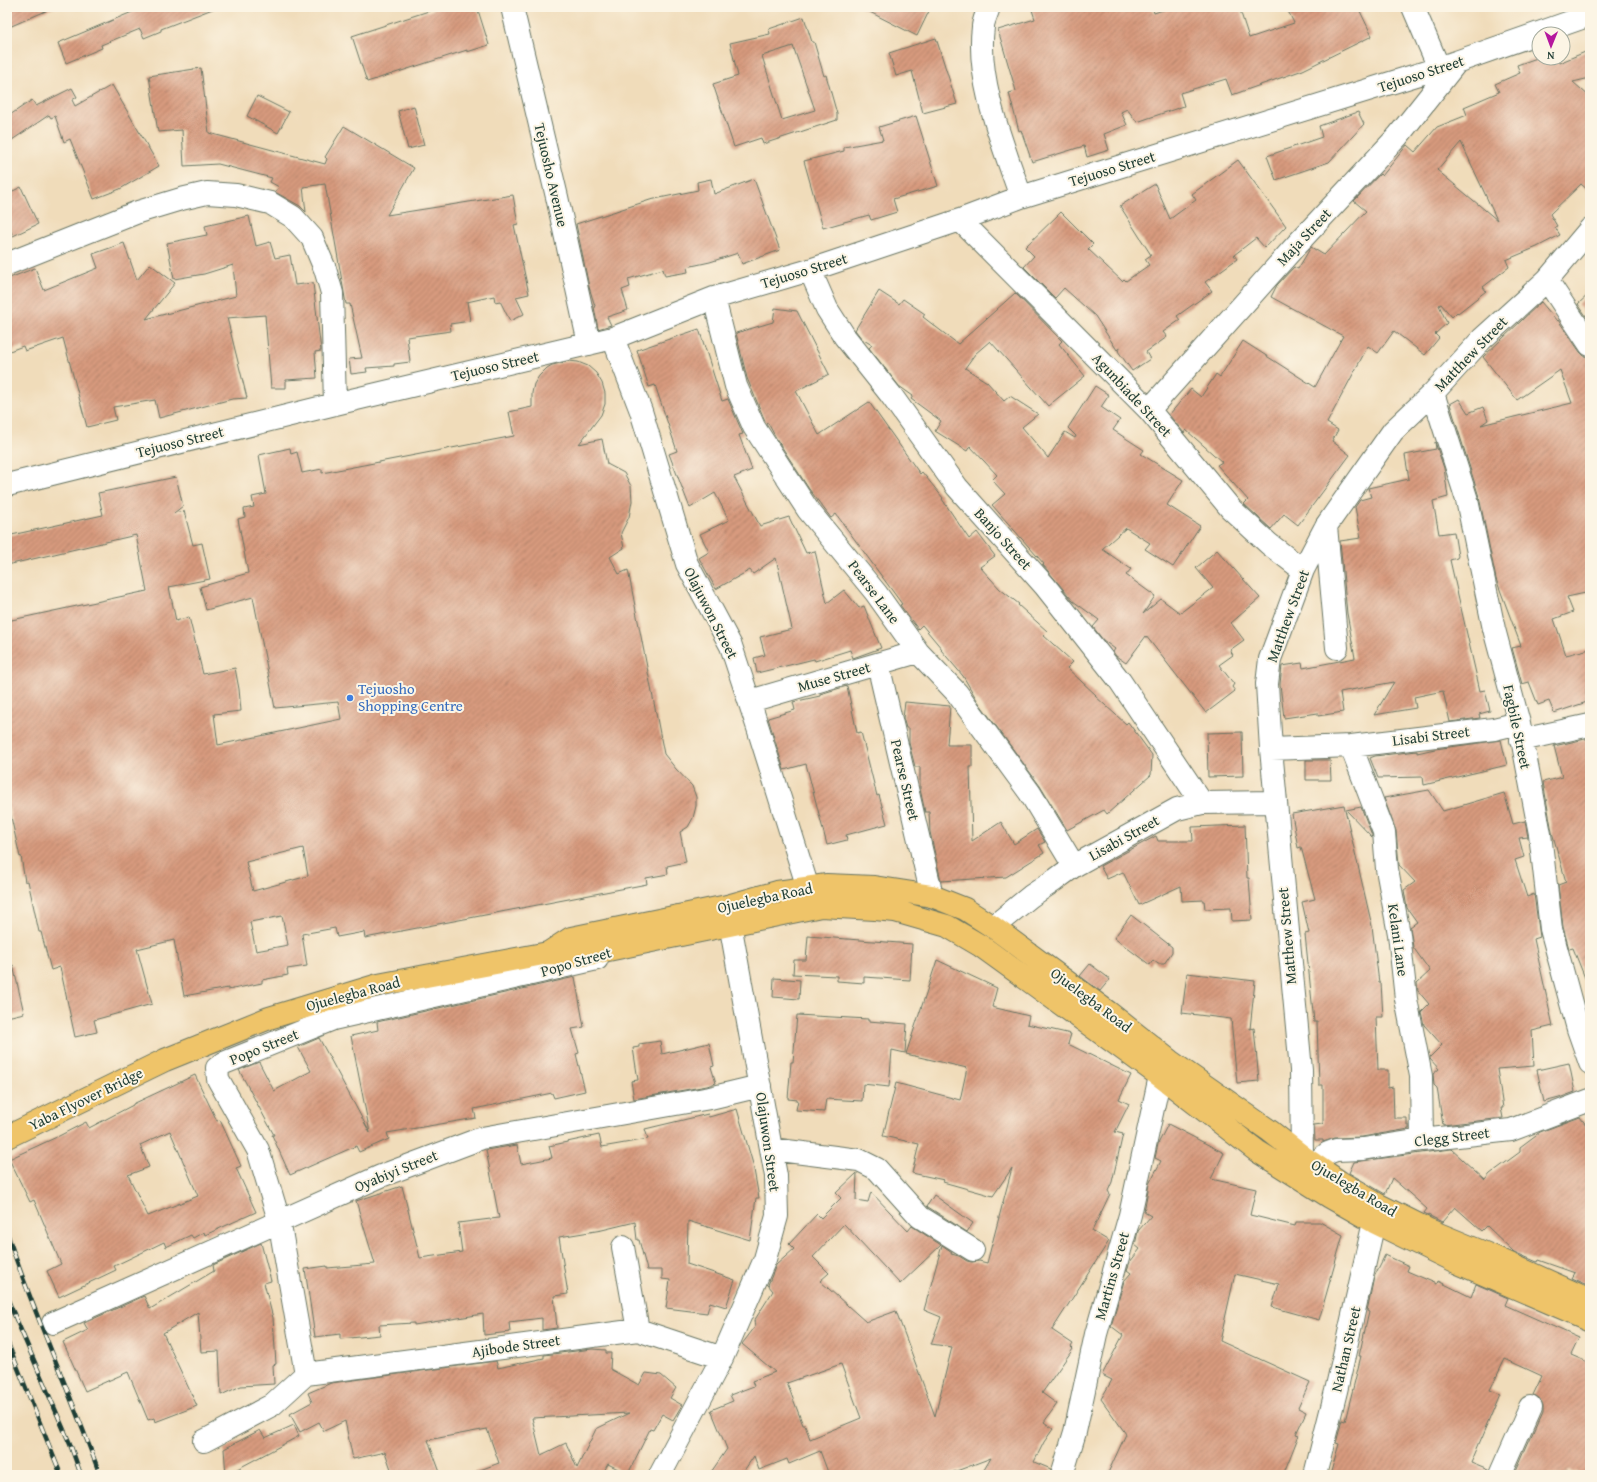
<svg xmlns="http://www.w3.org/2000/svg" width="1597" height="1482" viewBox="0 0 1597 1482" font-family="'Gentium Book Plus',serif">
<defs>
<pattern id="building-hatch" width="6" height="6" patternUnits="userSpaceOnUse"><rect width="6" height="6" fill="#d79a7e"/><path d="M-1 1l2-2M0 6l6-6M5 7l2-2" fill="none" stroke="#ae7f68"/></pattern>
</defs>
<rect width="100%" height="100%" fill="#fcf5e5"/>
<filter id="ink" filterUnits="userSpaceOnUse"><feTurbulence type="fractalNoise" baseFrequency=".025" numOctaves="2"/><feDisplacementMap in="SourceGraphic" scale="8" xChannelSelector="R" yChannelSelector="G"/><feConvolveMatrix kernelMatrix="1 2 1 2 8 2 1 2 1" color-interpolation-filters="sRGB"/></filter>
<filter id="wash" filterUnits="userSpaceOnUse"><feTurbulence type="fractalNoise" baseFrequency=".012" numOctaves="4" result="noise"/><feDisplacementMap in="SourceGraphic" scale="16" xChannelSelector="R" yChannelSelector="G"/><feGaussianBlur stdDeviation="0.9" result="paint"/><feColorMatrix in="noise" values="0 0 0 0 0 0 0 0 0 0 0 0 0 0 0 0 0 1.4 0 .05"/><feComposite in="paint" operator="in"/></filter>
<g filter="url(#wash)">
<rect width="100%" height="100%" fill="#f0dcba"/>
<g id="blocks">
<path fill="url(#building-hatch)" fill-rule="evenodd" d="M7 7H55L7 28Z
M144 7H214L215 8 161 29V31L144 38 140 29 101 45 102 48 66 63 58 43Z
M441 7H477L489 45 467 52V50L367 82 352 36Z
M860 7H931L917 36Z
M1031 7H1152L1154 13 1172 7H1239L1249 38 1294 23 1286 7H1358L1372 36 1303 70 1232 95 1226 79 1180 93 1184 106 1137 122 1127 109 1121 112 1127 125 1104 134 1109 150 1087 157 1084 146 1032 162 1021 130 1019 131 1009 93 1016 91 998 30 1035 19Z
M804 17 812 42H814L824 76 826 75 837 114V120L763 144 761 138 734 147 713 84 738 76 730 43 770 34 769 29ZM793 46 815 110 782 120 762 56Z
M936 38 957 104 923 113 912 71 896 76 889 53Z
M1590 50V78L1573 82 1590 97V192L1581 184 1550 214 1557 226 1555 227 1560 235 1537 247 1506 260 1509 267 1483 287 1486 291 1458 313 1457 312 1452 317 1441 304 1439 305 1447 323 1435 334 1439 338 1425 355 1394 331 1378 353 1368 346 1327 423 1338 430 1332 441 1350 455 1298 525 1284 514 1271 529 1244 504 1248 500 1217 465 1222 462 1186 430 1184 433 1169 415 1191 389 1201 397 1216 374 1220 377 1243 341 1315 387 1343 336 1271 297 1277 285 1294 267 1298 269 1311 247 1324 255 1366 211 1354 201 1380 174 1382 176 1407 145 1415 152 1437 127 1467 115 1464 107 1499 92 1495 84 1520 73 1517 65 1537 58H1556L1559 63ZM1461 142 1497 220 1437 170Z
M201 68 209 133 325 164 327 159 325 157 344 126 414 168 387 215 513 195 518 224 514 225 529 294 516 297 524 314 510 321 500 301 495 302 494 296 467 302 470 321 450 324 451 331 407 337 410 362 394 364V366L366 368 367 372 351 374 349 359 362 358 350 304H346L325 184 303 187 306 212 300 206 275 192 279 187 270 182 272 178 218 164 184 166 182 130 158 132 149 76Z
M112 85 159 166 120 189 94 199 70 139 64 142 55 116 51 118 49 115 12 140 7 130V117L32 100 36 106 72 88 77 97 72 100 75 106Z
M257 96 289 112 278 133 247 116Z
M414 106 424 145 408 149 398 111Z
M1358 112 1364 124 1329 162 1276 180 1267 156 1322 137 1319 126Z
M916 116 938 186 893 199 897 212 871 220 869 215 823 228 804 161 844 151V147L883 140 879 127Z
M1238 160 1286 226 1265 248 1256 238 1234 255 1237 259 1205 282 1212 291 1177 316 1180 320 1163 332 1167 337 1146 352 1150 359 1132 371 1118 351 1121 347 1117 350 1095 316 1064 288 1055 298 1024 267 1034 256 1025 247 1061 212 1093 244 1088 249 1122 281 1124 279 1126 281 1149 265 1145 259 1151 255 1120 206 1155 184 1170 219 1196 200 1192 194Z
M711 179 714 194 754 179 780 250 742 264 738 253 710 262 687 267 688 272 665 276 663 269 628 279 630 287 622 290 628 310 607 317 611 325 598 329 594 307 595 306 589 287 576 224 650 200 698 190 697 182Z
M21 187 38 224 13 236 7 223V194Z
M249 216 256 246 270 242 275 258 290 255 295 285 313 283 321 351 315 352 317 378 286 380V388H271L265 315 227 318 247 398 232 399 159 418 155 400 113 407 116 420 87 427 63 338 25 351 23 346 7 352V279L35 268 44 290 98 268 93 254 124 243 137 280 150 264 175 283 146 319 236 296 233 265 204 274 174 279 167 243 207 235 205 226Z
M879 291 899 304 903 299 925 314 923 317 958 344 1015 293 1062 341 1059 344 1085 376 1048 406 990 341 975 354 965 368 987 382 1004 401 1010 396 1038 414 1022 427 1048 458 1065 432 1075 438 1076 436 1068 428 1095 386 1109 395 1101 407 1120 420 1113 430 1144 450 1141 454 1183 480 1167 505 1200 526 1173 567 1145 549 1150 543 1126 528 1102 549 1131 569 1126 575 1155 596 1143 614 1161 599 1180 613 1213 588 1196 568 1217 550 1260 598 1231 623 1244 640 1230 650 1233 655 1219 665 1234 684 1232 687 1235 691 1206 713 1146 636 1126 663 1116 656 1113 652 1115 649 1103 640 1093 627 1099 620 1073 601 1043 565 1044 564 992 505 1005 494 992 480 997 475 970 446 967 451 935 431 941 421 911 399 913 396 899 386 869 348 872 345 862 339 855 330Z
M1590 293V322L1578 304Z
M1541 302 1557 321 1558 320 1580 352 1584 356 1590 357V592L1567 597 1573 612 1554 619 1566 655 1590 649V688L1586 689 1587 702 1554 713 1549 701 1538 705 1529 682 1522 684 1512 648 1521 646 1496 579 1479 497 1450 404 1459 399 1468 413 1483 407 1488 420 1481 425 1572 403 1560 370 1517 400 1483 357Z
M775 308 797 311 829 374 796 391 819 435 869 402 920 474 922 472 943 498 942 499 969 539 977 532 995 556 980 567 1000 589 1019 604 1018 605 1047 631 1043 635 1073 662 1067 668 1096 695 1095 696 1126 724 1128 722 1152 755 1151 775 1107 814 1104 810 1067 830 1040 786 977 700 963 676 941 650 942 649 922 625 918 629 911 620 900 605 902 604 836 514 831 518 809 489 776 438 768 423H767L765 421 747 378 736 333 773 322Z
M699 329 722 401 728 399 743 434 739 435 752 470 734 477 760 526 789 517 806 553 815 551 827 603 844 590 859 608 864 606 881 648 853 658 850 650 815 661 814 659 757 673 754 658 765 655 760 637 792 629 776 558 753 574 750 570 716 589 699 558 709 552 700 534 729 520 715 493 690 508 669 454 677 451 655 385 649 387 637 350Z
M569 361 578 362 588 366 596 373 602 383 605 393V404L601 415 579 444 602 439 607 464 624 473 631 486 632 501 629 517 621 533 624 548 610 557 619 574 628 570 664 754 676 769 692 786 696 797V806L693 818 688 827 680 832 686 862 667 866 668 874 646 878 647 884 365 938 364 932 337 937 335 928 302 934 307 966 287 969 288 975 262 980V983L228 990V988L184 996 174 940 137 949 152 1004 94 1020 97 1032 75 1037 60 967 51 970 41 932H39L28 881 25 882 21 856 20 857 9 808 7 809V621L147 591 136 535 7 565V536L103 515 98 493 176 477 183 506 174 513 184 511 193 545 202 543 210 579 169 587 176 621 189 617 203 674 235 668 239 689 241 711 214 714 218 745 341 719 338 702 275 708 253 597 206 610 200 587 248 573 238 519 245 517 244 509 254 507 252 497 266 494 259 455 290 448 291 454 297 452 302 473 322 469V473L514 436 509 412 532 407V393L534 384 539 376 547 368 552 365ZM303 848 308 876 253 891 246 862ZM282 916 288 945 256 951 250 922Z
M1435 442 1444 468 1448 497 1433 501 1439 534 1454 532 1458 556 1457 558 1450 560 1480 691 1485 690 1490 711 1479 714 1480 718 1450 722 1443 691 1414 697 1416 708 1374 715 1394 682 1340 692 1343 712 1318 716V713L1284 718 1280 684 1282 666 1302 663 1303 668 1355 658 1347 613 1340 541 1361 538 1355 507 1360 500 1371 497 1368 488 1409 479 1405 455 1436 449Z
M847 686 857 733 861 732 877 796 879 795 887 824 846 835 847 840 827 845 806 764 784 770 768 718 795 710 793 702 820 696V694Z
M905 702 950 706 947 745H972V767H970L972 841 1001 822 1014 844 1037 829 1045 842 1039 845 1044 853 1006 877 941 881 930 832 929 812H925L920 789V767H915L909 743V728H906L903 718Z
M1242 732 1243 776 1208 777 1207 733Z
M1590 738V988H1589L1573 948 1569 949 1563 927 1558 885 1566 882 1552 832 1543 782 1562 777 1554 746Z
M1501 740 1507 765 1424 785 1423 777 1378 778 1370 758 1375 756 1417 751V753L1435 749Z
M1306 760H1330L1331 780H1306Z
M1429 790 1443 811 1504 793 1513 824 1525 821 1528 837 1519 838 1524 857 1515 860 1527 897 1534 894 1540 937 1534 939 1553 1026 1532 1031 1534 1066 1497 1069 1503 1108H1501L1503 1118 1443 1125 1437 1088 1434 1085 1433 1074 1439 1069 1430 1059V1057L1442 1045 1424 1025 1421 1012 1429 1004 1418 991 1417 983 1430 971 1413 947 1410 927 1417 922 1407 908 1404 890 1415 882 1399 865 1396 831 1384 798Z
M1344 805 1372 926 1379 983H1381L1383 1017H1376L1378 1070H1388V1088L1393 1087 1394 1118H1407V1125H1409V1129L1362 1137 1335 1138 1323 1142V1140H1315L1314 1125 1322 1124 1323 1123V1085H1319L1317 1022H1314L1305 934 1309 933 1302 902 1315 899 1301 847 1298 848 1292 814Z
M1361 807 1372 835V837L1346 810Z
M1245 825 1247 878H1249L1252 920 1232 921 1231 908 1205 909 1204 900 1182 901 1181 886 1139 905 1123 872 1107 879 1100 866 1156 836 1158 841H1193L1192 827Z
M1131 915 1172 947V952L1164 964H1158L1153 960 1150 965 1114 938Z
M808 936 912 944 910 980 864 977V983L837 981V976L793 974 794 960H806Z
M937 960 997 988 992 1007 1029 1016 1027 1024 1071 1034 1068 1044 1131 1075 1119 1099 1129 1104 1115 1132 1123 1134 1112 1182 1108 1191 1110 1194 1092 1231 1109 1241 1052 1330 1073 1344 1071 1347 1073 1349 1042 1393 1057 1404 1044 1422 1053 1429 1044 1442 1034 1462 1051 1469 1050 1475H981L991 1458 946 1475H829L820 1451 789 1464 787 1459 759 1470 754 1456 741 1475H709L727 1449 711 1410 733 1401 730 1395 754 1386 752 1381 775 1372 742 1344 755 1327 754 1321 773 1291 768 1285 776 1265 794 1249 789 1244 817 1214 821 1218 841 1198 836 1193 857 1173 856 1200 868 1202 871 1192 908 1231 912 1226 941 1245 900 1284 844 1224 813 1257 829 1273 820 1281 866 1322 896 1311 935 1416 952 1347 931 1344 941 1317 924 1310 942 1245 952 1252 951 1254 959 1256 967 1261 972 1262 979 1261 987 1263 1012 1168 993 1196 943 1182 944 1180 912 1173 919 1144 883 1136 896 1083 960 1100 967 1068 906 1054ZM841 1364 861 1418 810 1439 805 1425H803L787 1383Z
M1090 964 1110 979 1100 991 1080 976Z
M13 965 24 1013 7 1017V966Z
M1187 973 1255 981 1250 1029 1254 1028 1259 1081 1237 1083 1231 1019 1182 1013Z
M575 977 584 1027 572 1029 579 1053 576 1054 585 1091 554 1098 552 1093 474 1109 476 1118 387 1133 389 1139 359 1152 356 1146 290 1175 272 1135H274L239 1070 259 1062 274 1091 311 1071 298 1047 319 1038 370 1133 351 1036 378 1030 377 1022Z
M774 978 800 980 799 999 773 997Z
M797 1015 868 1019V1021L907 1024 905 1053 892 1050 889 1087 863 1084 862 1101 826 1099 824 1112 796 1110 798 1100 788 1099 791 1062H793Z
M660 1041 662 1054 709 1043 714 1066 711 1067 716 1083 707 1086 634 1099 631 1081 638 1080 633 1048 639 1047V1044Z
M1569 1063 1575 1092 1559 1098 1544 1102 1537 1070Z
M195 1075 217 1121 220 1120 241 1166 236 1168 256 1212 205 1235 204 1232 193 1238 191 1235 166 1247 164 1242 114 1266 116 1270 59 1297 47 1271 61 1264 34 1200 30 1202 9 1159 59 1136 86 1122 89 1128 133 1105V1104ZM170 1131 198 1196 148 1216 128 1175 149 1167 140 1145Z
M737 1109 753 1164 759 1198H756L750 1240 688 1221 687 1264 735 1280 726 1307 710 1302 707 1313 666 1308 670 1280 662 1279V1270H647L639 1240H637L635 1222 602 1230 559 1237 568 1294 554 1296 557 1328 542 1330V1318L509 1322 510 1332 484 1335 483 1314 414 1325V1323L379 1325 380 1335 340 1339V1334L315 1337 305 1269 327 1266V1268L375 1264 356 1201 402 1186 420 1258 462 1252 458 1223 499 1218 486 1150 517 1145 521 1164 552 1158 549 1146 599 1135 602 1147 648 1139 645 1129 708 1114 709 1117Z
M1580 1117 1590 1130V1286L1572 1278 1575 1273 1538 1260 1537 1262 1514 1252 1487 1226 1482 1231 1455 1207 1442 1222 1424 1213 1427 1209 1392 1178 1385 1194 1349 1173 1354 1162 1451 1149 1485 1180 1490 1174 1520 1152V1147L1540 1132Z
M1168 1124 1224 1153 1211 1179 1256 1189 1250 1215 1295 1226 1296 1222H1320L1343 1235 1319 1320 1272 1307 1279 1284 1235 1274 1220 1341 1310 1382 1298 1408 1306 1412 1296 1434 1299 1435 1283 1475H1107L1126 1434 1101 1399 1112 1380 1102 1375 1123 1335 1111 1326 1124 1281 1131 1273 1127 1270 1130 1262 1140 1249 1135 1245 1138 1231 1151 1216 1144 1212 1149 1184 1161 1161 1155 1158 1158 1144Z
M934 1195 973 1223 967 1232 928 1207 927 1206Z
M261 1243 271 1281 264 1283 273 1318 276 1364 273 1365 274 1384 241 1386 221 1395 219 1351 201 1352 198 1312 163 1333 197 1406 155 1422 154 1418 148 1420 128 1372 85 1391 63 1342 88 1330 84 1323 144 1296 150 1309 214 1271 213 1265Z
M1385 1255 1409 1266 1407 1271 1437 1284 1438 1281 1471 1297 1476 1284 1508 1298 1505 1305 1579 1338 1571 1355 1590 1363V1475L1567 1470 1564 1475H1514L1542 1412V1406L1540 1400 1533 1395 1542 1376 1505 1359 1490 1390 1500 1394 1471 1463 1488 1470V1475H1330L1339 1444 1336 1443 1342 1420 1345 1421 1361 1356H1359L1369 1312 1367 1311 1374 1277Z
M592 1349 606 1350V1353H611L610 1369 639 1385 646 1373 661 1375 676 1388 670 1398 682 1405 673 1420 662 1414 653 1430 650 1429 628 1474 608 1464 602 1475H473L472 1473 499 1463 487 1429 428 1440 441 1475H393L385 1452 353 1459 345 1421 324 1431 319 1422 300 1432 290 1414 312 1402 308 1393 331 1383 496 1361 498 1368 544 1358V1355ZM629 1413 596 1429 577 1468 566 1443 541 1455 532 1418Z
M294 1425 299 1436 226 1475 224 1449 260 1430 265 1438Z"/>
</g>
</g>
<g filter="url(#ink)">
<use href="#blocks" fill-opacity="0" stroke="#687563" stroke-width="1"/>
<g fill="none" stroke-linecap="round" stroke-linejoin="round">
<g stroke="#687563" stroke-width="24">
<path id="minor" d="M512 7 557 197 589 344
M989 7C987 14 983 21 983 27 976 82 1004 147 1021 197
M1413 7 1439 68
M960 220 1149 410 1231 509 1269 544 1303 570
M7 264 138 212 181 199 207 193 236 195 270 203 293 217 312 238 325 269 332 293 335 404
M810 270 827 309 845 337 891 395 957 487 1045 586 1120 681 1202 803
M1547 280 1590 345
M714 298 736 386 754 427 808 510 876 593 918 652 957 693 1030 793 1074 866
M613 338 641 411 687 564 731 646 758 728 808 888
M1433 393 1467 500 1494 629 1519 723 1540 834 1551 929 1578 1029 1590 1063
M1149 410 1299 242 1398 136 1456 63
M7 485 335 404 613 338 714 298 810 270 960 220 1021 197 1439 68 1590 15
M1326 526 1337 648
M878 664 932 896
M750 701 918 652
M1521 740 1590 725
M1351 746 1384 832 1387 869 1399 934 1406 999 1421 1076 1422 1140
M1271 749 1351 746 1494 729 1519 723
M993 927 1031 896 1055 880 1074 866 1177 809 1202 803 1275 802
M771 1149 859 1160 877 1169 920 1217 973 1250
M1302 1156 1301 1070 1271 749 1267 684 1270 659 1303 570 1326 526 1393 431 1433 393 1482 339 1547 280 1590 229
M1314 1164 1328 1153 1336 1150 1363 1149 1422 1140 1511 1130 1590 1100
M623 1247 638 1330
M53 1323 381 1176 482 1138 710 1098 760 1086
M306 1374 279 1220 258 1150 218 1079 217 1068 224 1063 333 1019 597 959
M306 1374 638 1330 722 1358
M204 1441 272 1405 306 1374
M660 1475 722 1358 765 1259 777 1216 776 1176 727 907
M1062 1475 1075 1432 1096 1334 1130 1215 1160 1076
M1315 1475 1336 1391 1374 1222
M1500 1475 1530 1407"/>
</g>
<g stroke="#687563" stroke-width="24">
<path id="major" d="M548 953 571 938 727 906 777 892 827 885 874 887 932 896 965 909 993 927 1108 1012 1170 1061 1270 1131 1302 1156 1340 1182 1377 1204 1429 1230 1492 1256 1590 1300
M7 1137 165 1060 269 1018 378 985 548 953 579 956 821 906 875 909 895 911 947 926 981 946 1160 1076 1257 1151 1330 1197 1374 1222 1458 1263 1590 1320"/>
</g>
<use href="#minor" stroke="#fff" stroke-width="22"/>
<use href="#major" stroke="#efc469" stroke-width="22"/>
<g stroke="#1f3d34" stroke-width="4.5">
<path id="rail" d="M7 1233C34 1315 71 1394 100 1475
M7 1298 70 1444 81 1475
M7 1341 61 1475"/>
</g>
<use href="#rail" stroke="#fcf5e5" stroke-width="3" stroke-dasharray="9" stroke-linecap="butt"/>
</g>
</g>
<circle fill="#3f7fe0" stroke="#fcf5e5" stroke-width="1.5" cx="350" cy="698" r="4"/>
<g text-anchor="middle" stroke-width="4" stroke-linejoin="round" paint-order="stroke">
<g font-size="15" fill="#1f3d34" stroke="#fcf5e5">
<text transform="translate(1421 74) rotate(-18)" y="5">Tejuoso Street</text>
<text transform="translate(1112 169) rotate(-17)" y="5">Tejuoso Street</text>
<text transform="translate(551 175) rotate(77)" y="5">Tejuosho Avenue</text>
<text transform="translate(1304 237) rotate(-47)" y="5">Maja Street</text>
<text transform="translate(804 271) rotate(-17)" y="5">Tejuoso Street</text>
<text transform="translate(1471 354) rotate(-46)" y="5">Matthew Street</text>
<text transform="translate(495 366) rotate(-13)" y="5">Tejuoso Street</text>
<text transform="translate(1132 395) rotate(47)" y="5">Agunbiade Street</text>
<text transform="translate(180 442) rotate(-14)" y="5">Tejuoso Street</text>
<text transform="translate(1003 539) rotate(48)" y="5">Banjo Street</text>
<text transform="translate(874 592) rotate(53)" y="5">Pearse Lane</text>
<text transform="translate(711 613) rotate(63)" y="5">Olajuwon Street</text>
<text transform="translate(1288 616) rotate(-70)" y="5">Matthew Street</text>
<text transform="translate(834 677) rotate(-16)" y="5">Muse Street</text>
<text transform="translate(1517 727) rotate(78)" y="5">Fagbile Street</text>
<text transform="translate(1431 736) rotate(-7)" y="5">Lisabi Street</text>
<text transform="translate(905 780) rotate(77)" y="5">Pearse Street</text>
<text transform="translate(1124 838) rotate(-29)" y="5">Lisabi Street</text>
<text transform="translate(765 898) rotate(-12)" y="5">Ojuelegba Road</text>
<text transform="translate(1287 936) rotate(-95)" y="5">Matthew Street</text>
<text transform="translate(1398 940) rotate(82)" y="5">Kelani Lane</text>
<text transform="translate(576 962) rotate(-16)" y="5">Popo Street</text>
<text transform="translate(353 994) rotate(-15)" y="5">Ojuelegba Road</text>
<text transform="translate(1091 1000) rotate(37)" y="5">Ojuelegba Road</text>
<text transform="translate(264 1047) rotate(-22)" y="5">Popo Street</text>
<text transform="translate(86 1099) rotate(-26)" y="5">Yaba Flyover Bridge</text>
<text transform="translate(1452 1137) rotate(-7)" y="5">Clegg Street</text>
<text transform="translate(768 1142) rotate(82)" y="5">Olajuwon Street</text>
<text transform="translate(396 1171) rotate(-22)" y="5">Oyabiyi Street</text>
<text transform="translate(1354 1188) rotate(31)" y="5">Ojuelegba Road</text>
<text transform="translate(1112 1276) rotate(-74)" y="5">Martins Street</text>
<text transform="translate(516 1346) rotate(-8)" y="5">Ajibode Street</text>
<text transform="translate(1346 1349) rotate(-77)" y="5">Nathan Street</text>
</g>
<g font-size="15" fill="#366cbe" stroke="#fcf5e5" text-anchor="start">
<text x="358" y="694">Tejuosho<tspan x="358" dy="17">Shopping Centre</tspan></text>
</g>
</g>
<rect width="1597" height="1482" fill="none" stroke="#fcf5e5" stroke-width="24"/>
<g transform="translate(1551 46) rotate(181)"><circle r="19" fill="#fcf5e5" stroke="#a4ab9e"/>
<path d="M0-3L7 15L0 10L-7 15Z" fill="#b5179e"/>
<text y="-6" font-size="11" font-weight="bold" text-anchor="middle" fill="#1f3d34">N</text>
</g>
</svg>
